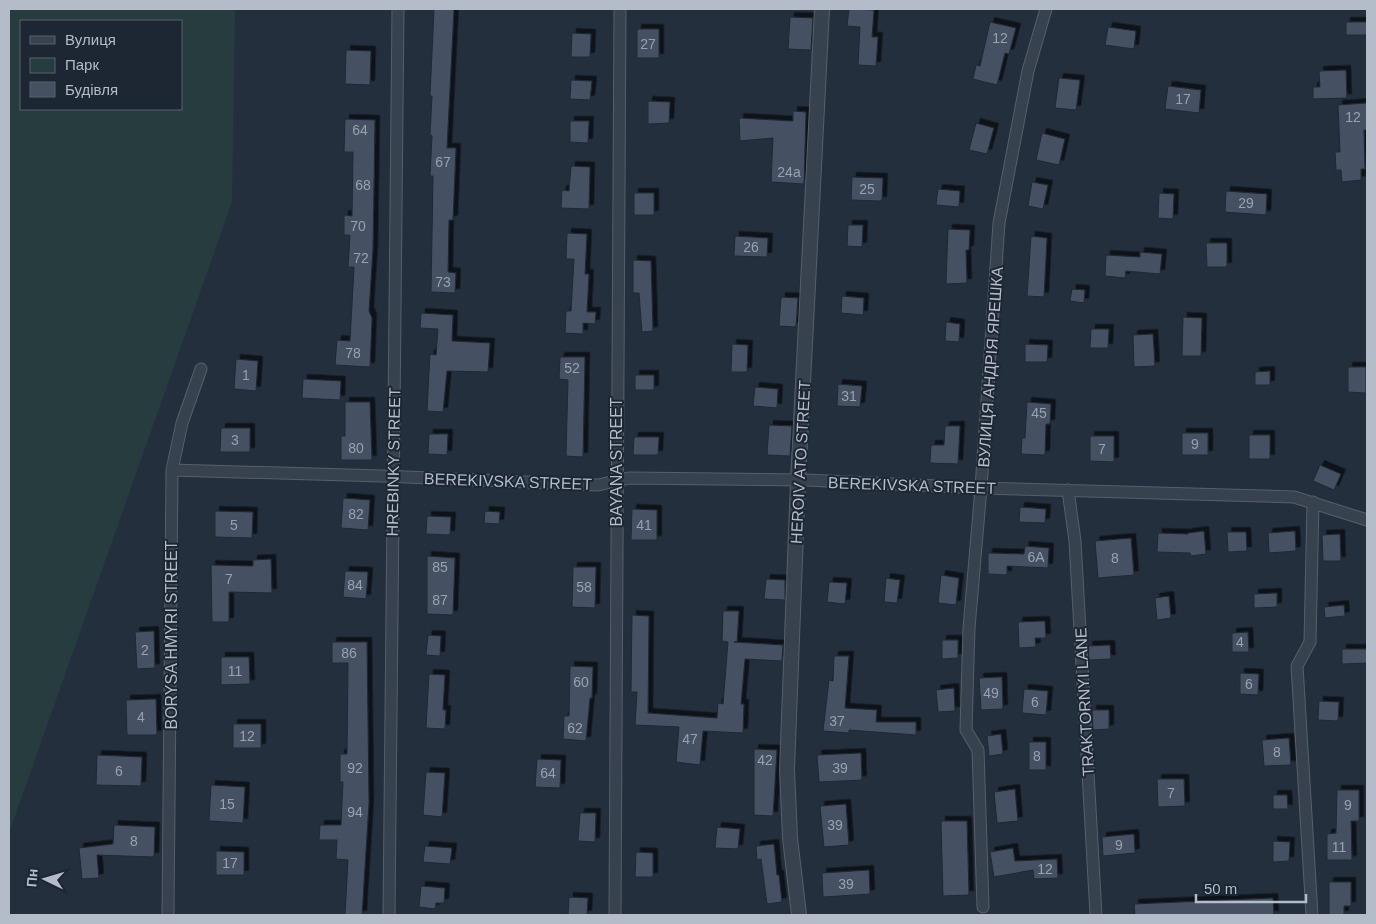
<svg xmlns="http://www.w3.org/2000/svg" width="1376" height="924" viewBox="0 0 1376 924" font-family="Helvetica,sans-serif">
<defs>
<filter id="shadow"><feDropShadow dx="4.5" dy="-4.5" stdDeviation="0" flood-color="#0009"/></filter>
</defs>
<rect width="100%" height="100%" fill="#242f3e"/>
<path fill="#263c3f" fill-rule="evenodd" d="M9 9H235L232 202 9 833ZM21 21H181V109H21Z"/>
<path fill="#455162" stroke="#1f2835" filter="url(#shadow)" d="M434 9H454L447 148H456L453 220H449L448 272 456 273 455 293 431 292 433 176H430L432 136 430 135 432 96H430Z
M849 9 874 10 872 37H878L876 66 858 65 860 27 847 26Z
M790 17 813 18 811 50 788 49Z
M990 22 1016 28 1009 54 1005 53 997 85 973 79 976 65 980 66Z
M1346 22H1367V35H1346Z
M1108 27 1136 31 1134 49 1105 45Z
M637 29H659V58H637Z
M572 33 591 34 590 57H571Z
M346 50 371 51 370 85 345 84Z
M1346 70 1347 98 1313 99V87H1320L1319 71Z
M1059 78 1080 80 1076 110 1055 108Z
M571 80 592 81 590 100 570 99Z
M1168 86 1201 90 1199 113 1165 109Z
M648 101 670 102 669 123 648 124Z
M1367 103V130H1364L1365 169H1361V180L1342 182 1341 170H1336L1335 152H1340L1338 105Z
M793 111 806 112 804 184 771 182 773 138 740 141 739 118 793 121Z
M345 119 375 120 373 249 369 311 372 318 370 367 335 365 337 340 350 341 354 267H348L350 235H344V215L352 216 353 152H344Z
M570 121H589L588 143 570 142Z
M976 123 994 128 987 154 969 150Z
M1042 133 1065 139 1059 165 1036 160Z
M571 166 590 167 589 209 561 208 562 190 569 191Z
M852 177 883 178 882 201 851 200Z
M1032 182 1048 185 1043 209 1028 206Z
M938 189 960 191 959 207 936 205Z
M1226 191 1267 194 1266 215 1225 212Z
M634 193H654V215H634Z
M1159 193 1174 194 1173 219 1158 218Z
M848 225H863L862 247 847 246Z
M948 229 970 230 969 250H966L967 283 946 284Z
M567 233 587 234 585 274H589L587 312H596L595 324 583 323V334L565 333 566 311H571L574 259H566Z
M735 236 768 238 767 257 734 256Z
M1031 236 1047 238 1044 297 1027 296Z
M1206 243H1227V267H1207Z
M1140 252 1162 254 1160 274 1126 271 1125 278 1105 276 1106 255 1140 257Z
M633 260 651 261 653 331 642 332 639 293H633Z
M1072 289 1085 290 1084 303 1070 301Z
M842 296 864 298 863 315 841 313Z
M781 297 798 298 796 327 779 326Z
M421 313 453 315 452 341 490 343 488 372 447 371 443 412 427 411 430 354 436 355 438 329 420 328Z
M1183 317 1202 318 1201 356H1182Z
M946 322 960 324 959 342 945 341Z
M1091 329H1109L1108 348H1090Z
M1153 334 1155 366 1134 367 1133 335Z
M732 344 748 345 747 372H731Z
M1025 344 1048 345 1047 362H1025Z
M560 357H585L583 457 566 456 568 380 559 379Z
M236 359 258 361 256 391 234 389Z
M1348 367H1366V393L1348 392Z
M1270 371V385H1255V372Z
M635 375H654V390H635Z
M303 379 341 381 340 400 302 398Z
M838 384 862 386 860 407 837 406Z
M755 387 778 389 777 408 753 406Z
M345 402H370L372 460H341V436H345Z
M1027 402 1051 404 1050 424H1046L1045 455 1021 454 1022 438H1025Z
M769 425 792 426 790 456 767 455Z
M945 426H960L958 464 930 463 931 445H944Z
M221 428H250V452H220Z
M1182 433H1208V455H1182Z
M429 434H448L447 455 428 454Z
M1249 435H1270V459H1249Z
M1090 436H1114V462L1090 461Z
M634 437H659L658 455H633Z
M1320 465 1341 474 1334 490 1313 481Z
M343 498 370 500 368 530 341 528Z
M1020 507 1046 509 1045 523 1019 522Z
M632 509 657 510V540H631Z
M215 511 253 512 252 538 215 537Z
M485 511 500 512 499 524 484 523Z
M427 516 451 517 450 535 426 534Z
M1204 531 1206 554 1191 556 1190 553 1157 552 1158 533 1188 534V533Z
M1295 531 1296 551 1269 553 1268 533Z
M1227 532H1246L1247 551 1228 552Z
M1340 534 1341 561H1323L1322 535Z
M1131 538 1134 575 1098 578 1095 541Z
M1025 546 1049 548 1048 568 1007 566V575L988 574V553L1024 554Z
M427 556 455 558 453 615 427 614Z
M271 559 272 593 229 592V622H212L211 565 253 566V560Z
M573 567H596L595 608 572 607Z
M345 571 368 572 366 599 343 597Z
M941 575 959 578 956 605 938 603Z
M886 578 900 580 897 603 884 602Z
M766 579 785 580V600L764 599Z
M829 582 847 583 845 604 827 602Z
M1277 593V607L1254 608V594Z
M1169 596 1171 618 1157 620 1155 598Z
M1344 605 1345 616 1325 618 1324 607Z
M723 611H739L737 642H734L783 645 782 661 745 659 741 704H744L743 733 703 731 700 765 676 762 679 727 635 725 637 692H631L632 615 649 616 648 713 717 718 718 703 723 704 728 642 722 641Z
M1045 621 1046 638H1035L1036 647 1019 648 1018 622Z
M154 631 155 668 137 669 135 632Z
M1248 632 1249 652H1232V633Z
M428 635 441 636 440 656 426 655Z
M942 640H958V658L942 659Z
M332 642H367L369 803 362 915H345L348 860 336 859 337 840H319L320 825H341L343 782H340V754H347L348 663H332Z
M1110 645 1111 659 1089 660 1088 646Z
M1342 649H1367V663L1342 664Z
M834 656H849L845 708 877 710 876 722H916V735L849 730V733L823 731 829 680 833 681Z
M221 657H249L250 684 221 685Z
M570 666 593 667 592 698H590L586 741 563 739 564 716H569Z
M1240 673 1259 674 1258 695 1240 694Z
M429 674 445 675 443 710H446L445 729 426 728Z
M1002 677 1003 709 981 710 979 678Z
M954 688 955 711 938 712 936 690Z
M1024 689 1048 691 1046 715 1022 713Z
M156 699 157 735H127L126 700Z
M1319 701 1339 702 1338 721 1318 720Z
M1092 710H1109V729L1093 730Z
M233 724H261V748H233Z
M1001 734 1003 754 989 756 987 736Z
M1289 738 1291 765 1264 766 1262 740Z
M1029 742H1046V770H1029Z
M754 749 777 750 773 816 754 815Z
M861 753 862 780 819 782 817 755Z
M97 755 142 757 141 786 96 785Z
M537 759 561 760 560 788 535 787Z
M426 772 445 773 442 817 423 815Z
M1157 779H1184L1185 806 1158 807Z
M211 785 245 787 243 823 209 821Z
M1015 789 1018 821 997 823 994 792Z
M1337 790H1359V821H1351L1352 860H1327V834L1336 833Z
M1273 795H1287L1288 809H1273Z
M846 804 849 845 824 847 820 806Z
M580 813H596L595 842 578 841Z
M941 821H967L969 895 943 896Z
M114 825 155 827 154 857 97 855 99 878 82 879 79 848 113 844Z
M717 827 740 829 738 849 715 848Z
M1134 834 1135 853 1103 856 1102 837Z
M1273 841 1290 842 1289 861 1273 862Z
M774 844 777 875H779L782 902 767 904 761 859 757 860 756 846Z
M425 846 452 848 450 864 423 862Z
M1013 848 1015 861 1057 859 1058 878 1034 879 1033 870 994 877 990 852Z
M216 851 244 852V875H216Z
M636 852 653 853V877H635Z
M869 870 870 894 823 897 822 873Z
M1329 882H1351V906H1344V915H1329Z
M421 886 445 888 444 903H436L435 909 419 907Z
M569 897 588 898 587 915H568Z
M1273 898 1274 915H1135L1134 904Z"/>
<g fill="none" stroke-linecap="round" stroke-linejoin="round">
<g stroke="#565f6c" stroke-width="13">
<path id="minor" d="M172 470 382 476 598 485 629 478 806 480 981 488 1294 497 1367 520
M1068 490 1075 541 1096 915
M983 907 978 750 966 730 969 628 981 488 999 223 1028 71 1046 9
M168 915 172 470 182 423 201 369
M389 915 398 9
M615 915 620 9
M1312 915 1297 666 1310 642 1313 502"/>
</g>
<g stroke="#565f6c" stroke-width="16">
<path id="tertiary" d="M799 915 790 838 787 770 798 481 822 9"/>
</g>
<use href="#minor" stroke="#38414e" stroke-width="11"/>
<use href="#tertiary" stroke="#38414e" stroke-width="14"/>
</g>
<g text-anchor="middle" stroke-width="4" stroke-linejoin="round" paint-order="stroke">
<g font-size="14" fill="#98a1af">
<text x="1000" y="43">12</text>
<text x="648" y="49">27</text>
<text x="1183" y="104">17</text>
<text x="1353" y="122">12</text>
<text x="360" y="135">64</text>
<text x="443" y="167">67</text>
<text x="789" y="177">24а</text>
<text x="363" y="190">68</text>
<text x="867" y="194">25</text>
<text x="1246" y="208">29</text>
<text x="358" y="231">70</text>
<text x="751" y="252">26</text>
<text x="361" y="263">72</text>
<text x="443" y="287">73</text>
<text x="353" y="358">78</text>
<text x="572" y="373">52</text>
<text x="246" y="380">1</text>
<text x="849" y="401">31</text>
<text x="1039" y="418">45</text>
<text x="235" y="445">3</text>
<text x="1195" y="449">9</text>
<text x="356" y="453">80</text>
<text x="1102" y="454">7</text>
<text x="356" y="519">82</text>
<text x="234" y="530">5</text>
<text x="644" y="530">41</text>
<text x="1036" y="562">6A</text>
<text x="1115" y="563">8</text>
<text x="440" y="572">85</text>
<text x="229" y="584">7</text>
<text x="355" y="590">84</text>
<text x="584" y="592">58</text>
<text x="440" y="605">87</text>
<text x="1240" y="647">4</text>
<text x="145" y="655">2</text>
<text x="349" y="658">86</text>
<text x="235" y="676">11</text>
<text x="581" y="687">60</text>
<text x="1249" y="689">6</text>
<text x="991" y="698">49</text>
<text x="1035" y="707">6</text>
<text x="141" y="722">4</text>
<text x="837" y="726">37</text>
<text x="575" y="733">62</text>
<text x="247" y="741">12</text>
<text x="690" y="744">47</text>
<text x="1277" y="757">8</text>
<text x="1037" y="761">8</text>
<text x="765" y="765">42</text>
<text x="355" y="773">92</text>
<text x="840" y="773">39</text>
<text x="119" y="776">6</text>
<text x="548" y="778">64</text>
<text x="1171" y="798">7</text>
<text x="227" y="809">15</text>
<text x="1348" y="810">9</text>
<text x="355" y="817">94</text>
<text x="835" y="830">39</text>
<text x="134" y="846">8</text>
<text x="1119" y="850">9</text>
<text x="1339" y="852">11</text>
<text x="230" y="868">17</text>
<text x="1045" y="874">12</text>
<text x="846" y="889">39</text>
</g>
<g font-size="16" fill="#b4bcc9" stroke="#1d2633">
<text transform="translate(990 367) rotate(-86)" y="6">ВУЛИЦЯ АНДРІЯ ЯРЕШКА</text>
<text transform="translate(393 462) rotate(-89)" y="6">HREBINKY STREET</text>
<text transform="translate(616 462) rotate(-90)" y="6">BAYANA STREET</text>
<text transform="translate(800 462) rotate(-87)" y="6">HEROIV ATO STREET</text>
<text transform="translate(508 481) rotate(2)" y="6">BEREKIVSKA STREET</text>
<text transform="translate(912 485) rotate(2)" y="6">BEREKIVSKA STREET</text>
<text transform="translate(171 635) rotate(-90)" y="6">BORYSA HMYRI STREET</text>
<text transform="translate(1084 702) rotate(-93)" y="6">TRAKTORNYI LANE</text>
</g>
</g>
<rect width="1376" height="924" fill="none" stroke="#b4bcc9" stroke-width="20"/>
<rect x="20" y="20" width="162" height="90" fill="#1d2633" stroke="#59626f"/>
<rect x="30" y="36" width="25" height="8" fill="#38414e" stroke="#59626f"/>
<text x="65" y="45" font-size="15" fill="#b4bcc9">Вулиця</text>
<rect x="30" y="58" width="25" height="15" fill="#263c3f" stroke="#59626f"/>
<text x="65" y="70" font-size="15" fill="#b4bcc9">Парк</text>
<rect x="30" y="82" width="25" height="15" fill="#455162" stroke="#59626f"/>
<text x="65" y="95" font-size="15" fill="#b4bcc9">Будівля</text>
<g transform="translate(45 879) rotate(275)" stroke="#1d2633" stroke-width="4" paint-order="stroke">
<path d="M0-4L9 19L0 12L-9 19Z" fill="#b4bcc9"/>
<text y="-8" font-size="14" font-weight="bold" text-anchor="middle" fill="#b4bcc9">Пн</text>
</g>
<path d="M1196 894v8h110v-8" fill="none" stroke="#b4bcc9" stroke-width="2.5"/>
<text x="1204" y="894" font-size="15" fill="#b4bcc9" stroke="#1d2633" stroke-width="4" paint-order="stroke">50 m</text>
</svg>
